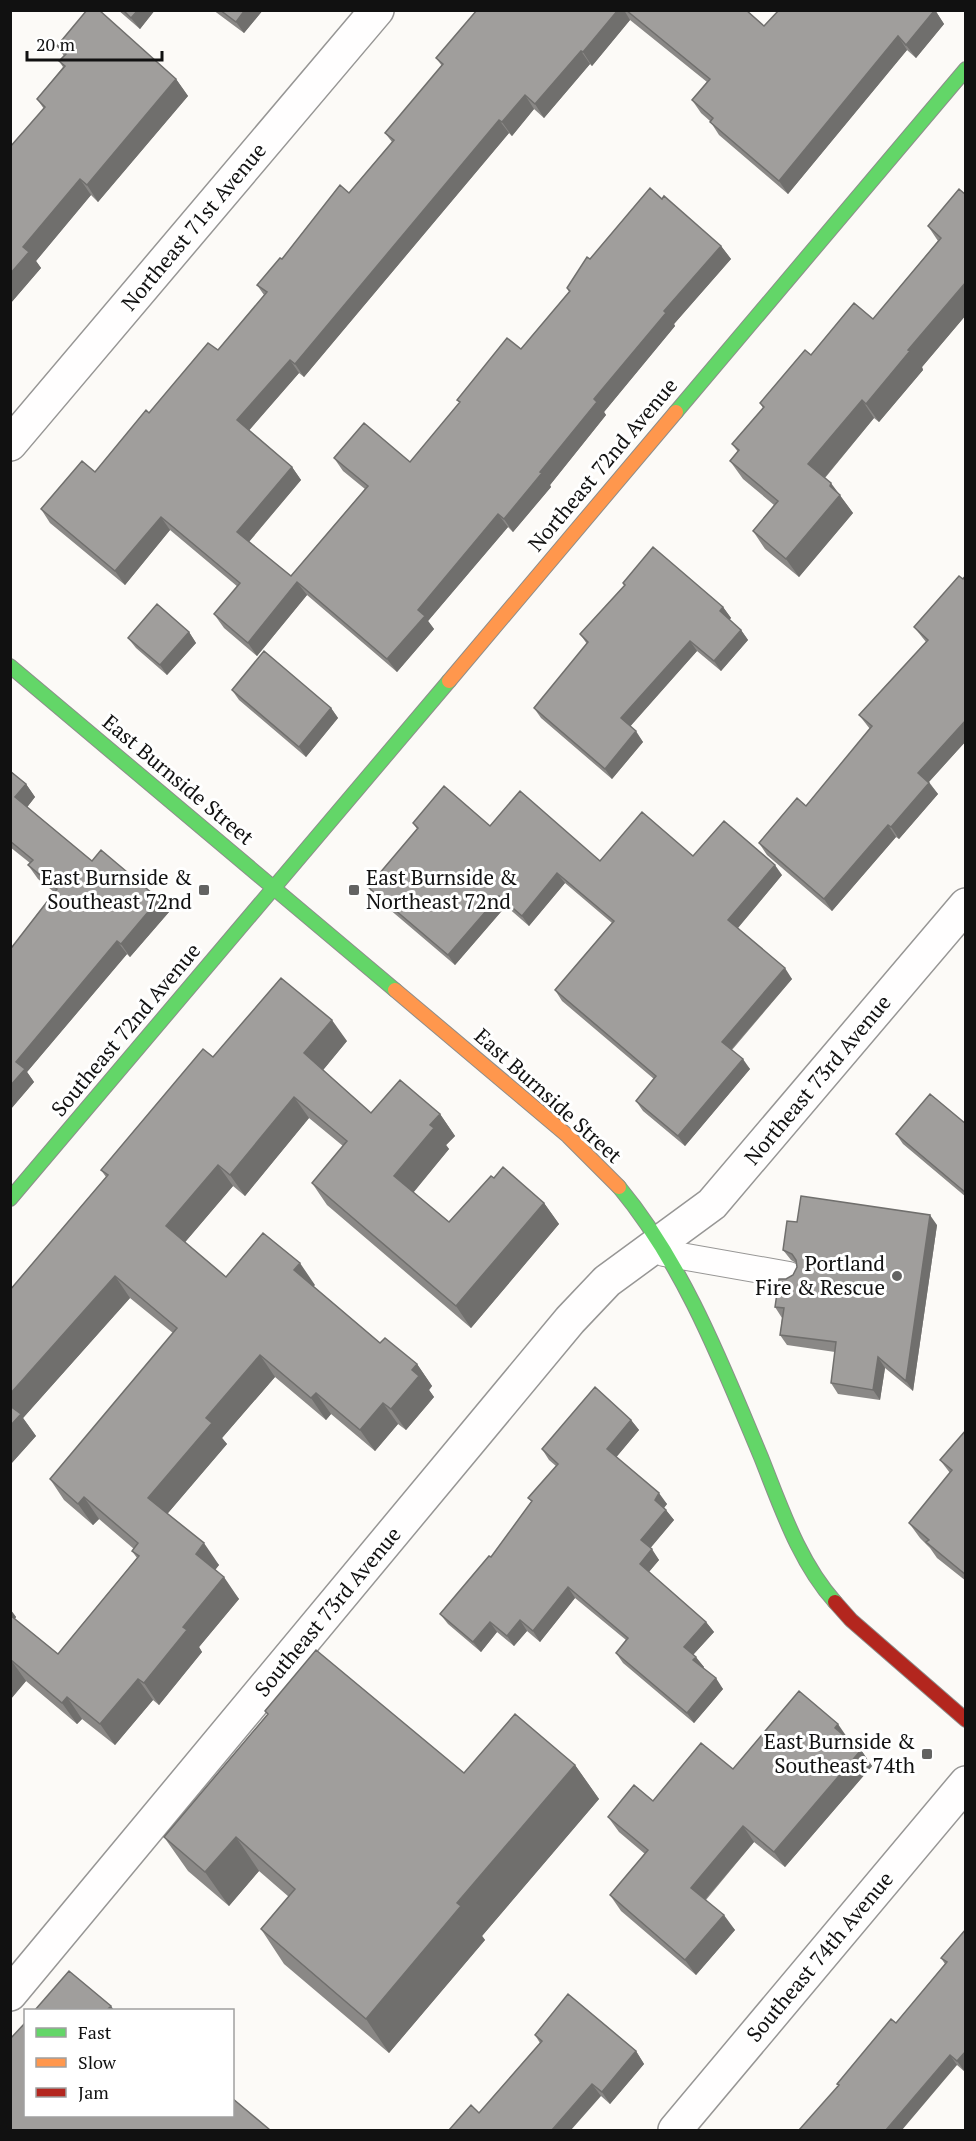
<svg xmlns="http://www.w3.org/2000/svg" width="976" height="2141" viewBox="0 0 976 2141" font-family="'PT Serif',serif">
<rect width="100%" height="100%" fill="#fcfaf7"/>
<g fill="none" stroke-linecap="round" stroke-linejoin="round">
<g stroke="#979695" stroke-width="28">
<path id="lane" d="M664 1253 789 1275"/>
</g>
<g stroke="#979695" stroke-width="36">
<path id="street" d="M10 444 377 10
M10 1994 570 1320 607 1281 712 1204 966 905
M675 2130 966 1783"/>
</g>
<g stroke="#8d8d8b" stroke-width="16">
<path id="fast" d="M676 412 966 69
M10 666 395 990
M619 1187C684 1265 722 1364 761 1457 781 1507 799 1562 835 1602
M10 1199 449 681"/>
</g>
<g stroke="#8d8d8b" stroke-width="16">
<path id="slow" d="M449 681 676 412
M395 990 568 1136 619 1187"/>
</g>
<g stroke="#8d8d8b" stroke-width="16">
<path id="jam" d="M835 1602 851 1620 966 1720"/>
</g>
<use href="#lane" stroke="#fffefe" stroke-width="26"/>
<use href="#street" stroke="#fffefe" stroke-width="33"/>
<use href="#fast" stroke="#63d668" stroke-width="14"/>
<use href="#slow" stroke="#ff974d" stroke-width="14"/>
<use href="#jam" stroke="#b3261e" stroke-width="14"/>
</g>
<path fill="#8a8886" d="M118 10H155L140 29Z
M213 10H263L244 33Z
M477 10H746L764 26 779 10H935L944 24 916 58 907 50 788 194 719 135 710 121 701 113 692 100 707 82 630 20 592 66 590 64 544 118 534 109 512 136 509 133 304 377 299 373 249 430 292 467 301 480 249 542 291 576 365 489 343 471 334 458 410 462 460 403 457 400 521 349 569 292 567 288 590 259 721 246 731 259 674 324 675 326 604 412 606 415 550 485 551 487 513 532 508 527 428 621 434 629 397 672 307 595 257 656 224 628 214 614 238 587 170 530 125 585 50 523 41 509 95 472 149 413 218 350 264 295 257 285 282 259 349 193 392 142 385 133 442 66 436 58Z
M57 46 176 79 188 96 98 202 91 195 36 261 41 268 10 304 44 109 37 99 63 67 59 61 64 56Z
M966 195V315L922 367 923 370 879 422 874 418 825 478 838 493 853 513 799 577 765 549 753 531 774 505 743 479 730 461 738 452 732 444 763 408 760 403 811 355 873 319 938 241 928 226Z
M966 575V741L929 782 938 794 899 839 896 837 832 911 767 855 759 843 806 806 870 729 859 715 926 642 914 627Z
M623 583 723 607 731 618 729 620 741 630 748 640 721 671 697 651 630 726 643 742 612 779 541 718 534 708 587 644 580 634 624 586Z
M189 632 196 643 167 675 136 648 128 638Z
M232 690 331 708 338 718 306 757 239 700Z
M10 771 26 784 35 797 27 807 92 861 159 899 169 912 130 957 127 954 27 1072 34 1082 10 1110 12 947 54 892 38 879 28 865 30 863 10 847Z
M413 823 490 826 600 861 693 856 782 875 738 928 792 979 732 1050 750 1069 685 1146 643 1111 636 1101 654 1079 562 1001 555 990 612 923 565 883 529 926 506 906 455 965 375 897 368 887 417 829Z
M347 1041 323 1070 371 1113 440 1114 455 1136 446 1145 449 1149 413 1192 449 1222 494 1178 544 1203 559 1224 471 1328 327 1205 312 1183 343 1146 309 1118 245 1196 233 1186 185 1242 226 1277 315 1285 313 1286 380 1343 417 1364 432 1386 429 1390 434 1397 406 1430 398 1424 375 1451 331 1414 326 1420 275 1377 222 1438 227 1444 167 1514 219 1565 215 1570 239 1599 199 1647 202 1652 159 1705 153 1700 115 1745 82 1719 77 1724 26 1681 10 1700V1609L16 1617 15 1619 58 1654 137 1558 132 1551 134 1549 99 1519 93 1525 64 1500 50 1479 173 1333 130 1298 23 1418 36 1436 10 1465V1290L106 1177 101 1170 213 1057Z
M966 1124V1197L903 1144 896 1134Z
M797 1222 937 1225 913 1391 885 1368 880 1400 838 1394 831 1383 835 1352 787 1345 780 1335 782 1318 775 1307 786 1279 793 1275 797 1267 796 1263 791 1260 783 1250Z
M631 1420 639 1430 616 1457 667 1504 664 1508 674 1520 650 1548 659 1560 649 1572 706 1622 714 1632 693 1655 704 1667 703 1668 723 1689 694 1723 623 1663 616 1653 626 1640 575 1598 540 1642 527 1631 514 1646 497 1632 481 1652 448 1624 440 1614 491 1557 532 1502 528 1498 556 1466 549 1460 542 1449Z
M966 1430V1581L937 1558 930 1548 920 1538 909 1523 950 1473 940 1460Z
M265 1711 464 1773 575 1765 599 1799 482 1936 485 1940 389 2053 284 1964 261 1929 289 1897 259 1871 229 1906 188 1871 164 1837 268 1714Z
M849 1740 861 1750 872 1766 785 1867 754 1842 706 1900 735 1930 696 1975 621 1911 610 1895 645 1854 619 1832 608 1817 653 1801 733 1769Z
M966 1929V2071L965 2072 957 2065 839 2086 837 2084 896 2023 945 1964 941 1958Z
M535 2035 636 2051 644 2064 610 2104 601 2096 479 2113 540 2043Z"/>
<path fill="#706f6d" d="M138 10H155L140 29 131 18Z
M245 10H263L244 33 236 22Z
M618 10H624L630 20 592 66 583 52Z
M930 10H935L944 24 916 58 906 45Z
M898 36 907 50 788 194 779 181Z
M581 51 590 64 544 118 535 104Z
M176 79 188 96 98 202 87 185Z
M525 95 534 109 512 136 502 122Z
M499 120 509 133 304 377 295 364Z
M80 179 91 195 36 261 41 268 10 304V274L23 247Z
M721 246 731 259 674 324 675 326 604 412 606 415 550 485 551 487 513 532 504 519 540 472 594 399 664 311Z
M966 282V315L922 367 923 370 879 422 866 404 908 350Z
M290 360 299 373 246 434 237 420Z
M862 400 874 418 821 482 808 464Z
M292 467 301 480 246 545 237 532Z
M831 483 853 513 799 577 786 559Z
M498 514 508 527 428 621 434 629 397 672 387 659 418 610Z
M161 517 170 530 125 585 115 571Z
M297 582 307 595 257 656 248 643Z
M723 607 731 618 727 622 720 611Z
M741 630 748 640 721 671 714 661Z
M189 632 196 643 167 675 160 665Z
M690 641 697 651 628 729 621 718Z
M331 708 338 718 306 757 299 747Z
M966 720V741L926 785 918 773Z
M636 731 643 742 612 779 605 769Z
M929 783 938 794 899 839 891 827Z
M26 784 35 797 25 810 15 797Z
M888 825 896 837 832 911 824 899Z
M775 865 782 875 736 930 728 920Z
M557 873 565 883 529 926 522 916Z
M499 896 506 906 455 965 448 955Z
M159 899 169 912 130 957 121 944Z
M117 941 127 954 27 1072 34 1082 10 1110V1086L16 1062Z
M785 968 792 979 729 1052 722 1042Z
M332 1020 347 1041 319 1075 304 1053Z
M743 1059 750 1069 685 1146 678 1136Z
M294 1097 309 1118 245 1196 230 1175Z
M440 1114 455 1136 446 1145 449 1149 409 1198 394 1176 430 1125Z
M218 1165 233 1186 181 1247 166 1226Z
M544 1203 559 1224 471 1328 456 1306Z
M930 1215 937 1225 913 1391 906 1381Z
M300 1263 315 1285 309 1291 294 1270Z
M115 1276 130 1298 23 1418 36 1436 10 1465V1394Z
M260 1355 275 1377 222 1438 227 1444 163 1519 148 1498 206 1418Z
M878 1357 885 1368 880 1400 873 1390Z
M417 1364 432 1386 429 1390 434 1397 406 1430 391 1409 412 1370Z
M316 1393 331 1414 326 1420 311 1398Z
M383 1403 398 1424 375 1451 360 1430Z
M631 1420 639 1430 614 1460 607 1449Z
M659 1493 667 1504 662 1510 655 1500Z
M84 1497 99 1519 93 1525 78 1504Z
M666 1510 674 1520 648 1551 641 1540Z
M204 1543 219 1565 211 1575 196 1554Z
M652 1549 659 1560 647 1574 640 1564Z
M224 1577 239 1599 199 1647 202 1652 159 1705 144 1683 183 1627Z
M568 1587 575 1598 540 1642 533 1631Z
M10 1609 16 1617 10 1624Z
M520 1620 527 1631 514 1646 507 1636Z
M490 1622 497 1632 481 1652 473 1642Z
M706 1622 714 1632 691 1657 684 1647Z
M696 1657 704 1667 701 1671 693 1660Z
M11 1660 26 1681 10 1700V1661Z
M716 1678 723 1689 694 1723 687 1713Z
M138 1679 153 1700 115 1745 100 1724Z
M67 1697 82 1719 77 1724 62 1703Z
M838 1724 849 1740 835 1728Z
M861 1750 872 1766 785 1867 774 1852Z
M575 1765 599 1799 482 1936 485 1940 389 2053 366 2019 457 1903Z
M743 1826 754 1842 702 1903 691 1888Z
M236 1837 259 1871 229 1906 205 1872Z
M724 1915 735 1930 696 1975 685 1960Z
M111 2006 114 2010H107Z
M636 2051 644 2064 610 2104 602 2092Z
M966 2051V2071L965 2072 957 2061Z
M950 2055 957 2065 902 2130H886Z
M592 2084 601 2096 571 2130H552Z"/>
<path fill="#a09e9c" stroke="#706f6d" stroke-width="1.5" d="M87 10H99L176 79 87 185 80 179 23 247 29 252 10 274V147L45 107 37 99 65 66 59 61 66 54 57 46Z
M123 10H138L131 18Z
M220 10H245L236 22Z
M477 10H618L583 52 581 51 535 104 525 95 502 122 499 120 295 364 290 360 237 420 292 467 237 532 291 576 368 486 334 458 364 423 410 462 460 402 457 400 507 338 521 349 570 291 567 288 587 257 590 259 650 188 662 199 664 196 721 246 664 311 666 313 594 399 597 402 540 472 542 473 504 519 498 514 418 610 425 616 387 659 297 582 248 643 214 614 240 583 161 517 115 571 41 509 82 461 95 472 146 410 149 413 208 343 218 350 267 292 257 285 280 258 282 259 340 185 349 193 394 140 385 133 443 64 436 58Z
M626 10H746L764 26 779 10 934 11 906 45 898 36 779 181 710 122 713 118 692 100 710 79Z
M959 189 966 195V282L908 350 910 351 866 404 862 400 808 464 831 483 830 486 840 495 786 559 753 531 778 501 730 461 739 450 732 444 764 407 760 403 805 350 811 355 854 303 873 319 941 238 928 226Z
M653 547 723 607 720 611 741 630 714 661 690 641 621 718 636 731 605 769 534 708 588 642 580 634 625 585 623 583Z
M966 575V720L918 773 929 783 891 827 888 825 824 899 759 843 797 798 806 806 872 726 859 715 928 640 914 627 959 576 963 579Z
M157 604 189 632 160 665 128 638Z
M264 651 331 708 299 747 232 690Z
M10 771 26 784 15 797 92 861 101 850 159 899 121 944 117 941 16 1062 25 1069 10 1086V946L12 947 57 889 28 865 33 860 10 841Z
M444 786 490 826 520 791 600 861 642 812 693 856 724 821 775 865 728 920 785 968 722 1042 743 1059 678 1136 636 1101 656 1076 555 990 614 921 557 873 522 916 499 896 448 955 368 887 418 828 413 823Z
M281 978 332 1020 304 1053 371 1113 400 1080 440 1114 430 1125 434 1128 394 1176 449 1222 491 1176 494 1178 503 1167 544 1203 456 1306 312 1183 347 1141 294 1097 230 1175 218 1165 166 1226 226 1277 263 1233 300 1263 294 1270 380 1343 385 1338 417 1364 412 1370 419 1376 391 1409 383 1403 360 1430 316 1393 311 1398 260 1355 206 1418 212 1423 148 1498 204 1543 196 1554 224 1577 183 1627 187 1630 144 1683 138 1679 100 1724 67 1697 62 1703 11 1660 10 1661V1615L58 1654 139 1556 132 1551 138 1543 84 1497 78 1504 50 1479 177 1328 115 1276 10 1394V1290L108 1175 101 1170 203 1049 213 1057Z
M930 1094 966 1124V1193L896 1134Z
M801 1196 930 1215 906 1381 878 1357 873 1390 831 1383 836 1342 780 1335 784 1308 775 1307 779 1279H786L793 1275 797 1267 796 1260 792 1254 783 1250 787 1221 797 1222Z
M595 1387 631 1420 607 1449 659 1493 655 1500 666 1510 641 1540 652 1549 640 1564 706 1622 684 1647 696 1657 693 1660 716 1678 687 1713 616 1653 628 1638 568 1587 533 1631 520 1620 507 1636 490 1622 473 1642 440 1614 489 1556 491 1557 532 1501 528 1498 558 1464 542 1449Z
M10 1406 21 1414 10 1426Z
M966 1430V1575L926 1542 929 1540 909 1523 952 1470 940 1460Z
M316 1650 464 1773 515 1714 575 1765 457 1903 461 1906 366 2019 261 1929 295 1889 236 1837 205 1872 164 1837 268 1714 265 1711Z
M799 1691 838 1724 835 1728 861 1750 774 1852 743 1826 691 1888 724 1915 685 1960 610 1895 648 1850 608 1817 634 1785 653 1801 701 1743 733 1769Z
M966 1929V2051L957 2061 950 2055 886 2130H799L839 2085 837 2084 891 2019 896 2023 947 1962 941 1958Z
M69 1971 111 2006 107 2010H35Z
M568 1994 636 2051 602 2092 592 2084 552 2130H449L471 2105 479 2113 542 2041 535 2035Z
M26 2022V2115H232V2098L270 2130H10V2039Z"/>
<g fill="#636362" stroke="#fff" stroke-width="2">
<rect x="198" y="884" width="12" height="12" rx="3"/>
<rect x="348" y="884" width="12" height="12" rx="3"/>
<circle cx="897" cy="1276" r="6"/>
<rect x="921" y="1748" width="12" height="12" rx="3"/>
</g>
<g text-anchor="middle" stroke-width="6" stroke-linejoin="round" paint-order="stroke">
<g font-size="21" fill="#111" stroke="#fff">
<text transform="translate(194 227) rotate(-50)" y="7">Northeast 71st Avenue</text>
<text transform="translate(603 465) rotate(-50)" y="7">Northeast 72nd Avenue</text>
<text transform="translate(178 780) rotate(40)" y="7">East Burnside Street</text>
<text transform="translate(126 1030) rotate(-50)" y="7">Southeast 72nd Avenue</text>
<text transform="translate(818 1080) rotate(-50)" y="7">Northeast 73rd Avenue</text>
<text transform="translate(548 1096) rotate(42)" y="7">East Burnside Street</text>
<text transform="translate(328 1612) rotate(-50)" y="7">Southeast 73rd Avenue</text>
<text transform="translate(820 1957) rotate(-50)" y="7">Southeast 74th Avenue</text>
</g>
<g font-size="21" fill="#111" stroke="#fff" text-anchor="end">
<text x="192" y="885">East Burnside &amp;<tspan x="192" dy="24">Southeast 72nd</tspan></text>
<text x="366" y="885" text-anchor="start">East Burnside &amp;<tspan x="366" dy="24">Northeast 72nd</tspan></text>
<text x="885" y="1271">Portland<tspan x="885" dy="24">Fire &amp; Rescue</tspan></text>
<text x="915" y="1749">East Burnside &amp;<tspan x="915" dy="24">Southeast 74th</tspan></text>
</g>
</g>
<rect width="976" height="2141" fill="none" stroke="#111111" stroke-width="24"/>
<rect x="24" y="2009" width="210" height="108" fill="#ffffff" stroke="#a0a0a0" stroke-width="1.5"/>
<rect x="36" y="2028" width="30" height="9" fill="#63d668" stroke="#a0a0a0" stroke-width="1.5"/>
<text x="78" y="2039" font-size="18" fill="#111111">Fast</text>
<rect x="36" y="2058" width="30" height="9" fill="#ff974d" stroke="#a0a0a0" stroke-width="1.5"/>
<text x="78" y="2069" font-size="18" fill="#111111">Slow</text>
<rect x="36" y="2088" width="30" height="9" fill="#b3261e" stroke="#a0a0a0" stroke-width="1.5"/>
<text x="78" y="2099" font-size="18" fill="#111111">Jam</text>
<path d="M27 51v9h135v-9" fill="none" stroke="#111111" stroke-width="3"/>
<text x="36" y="51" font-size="18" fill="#111111" stroke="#ffffff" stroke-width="4.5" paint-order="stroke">20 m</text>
</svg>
